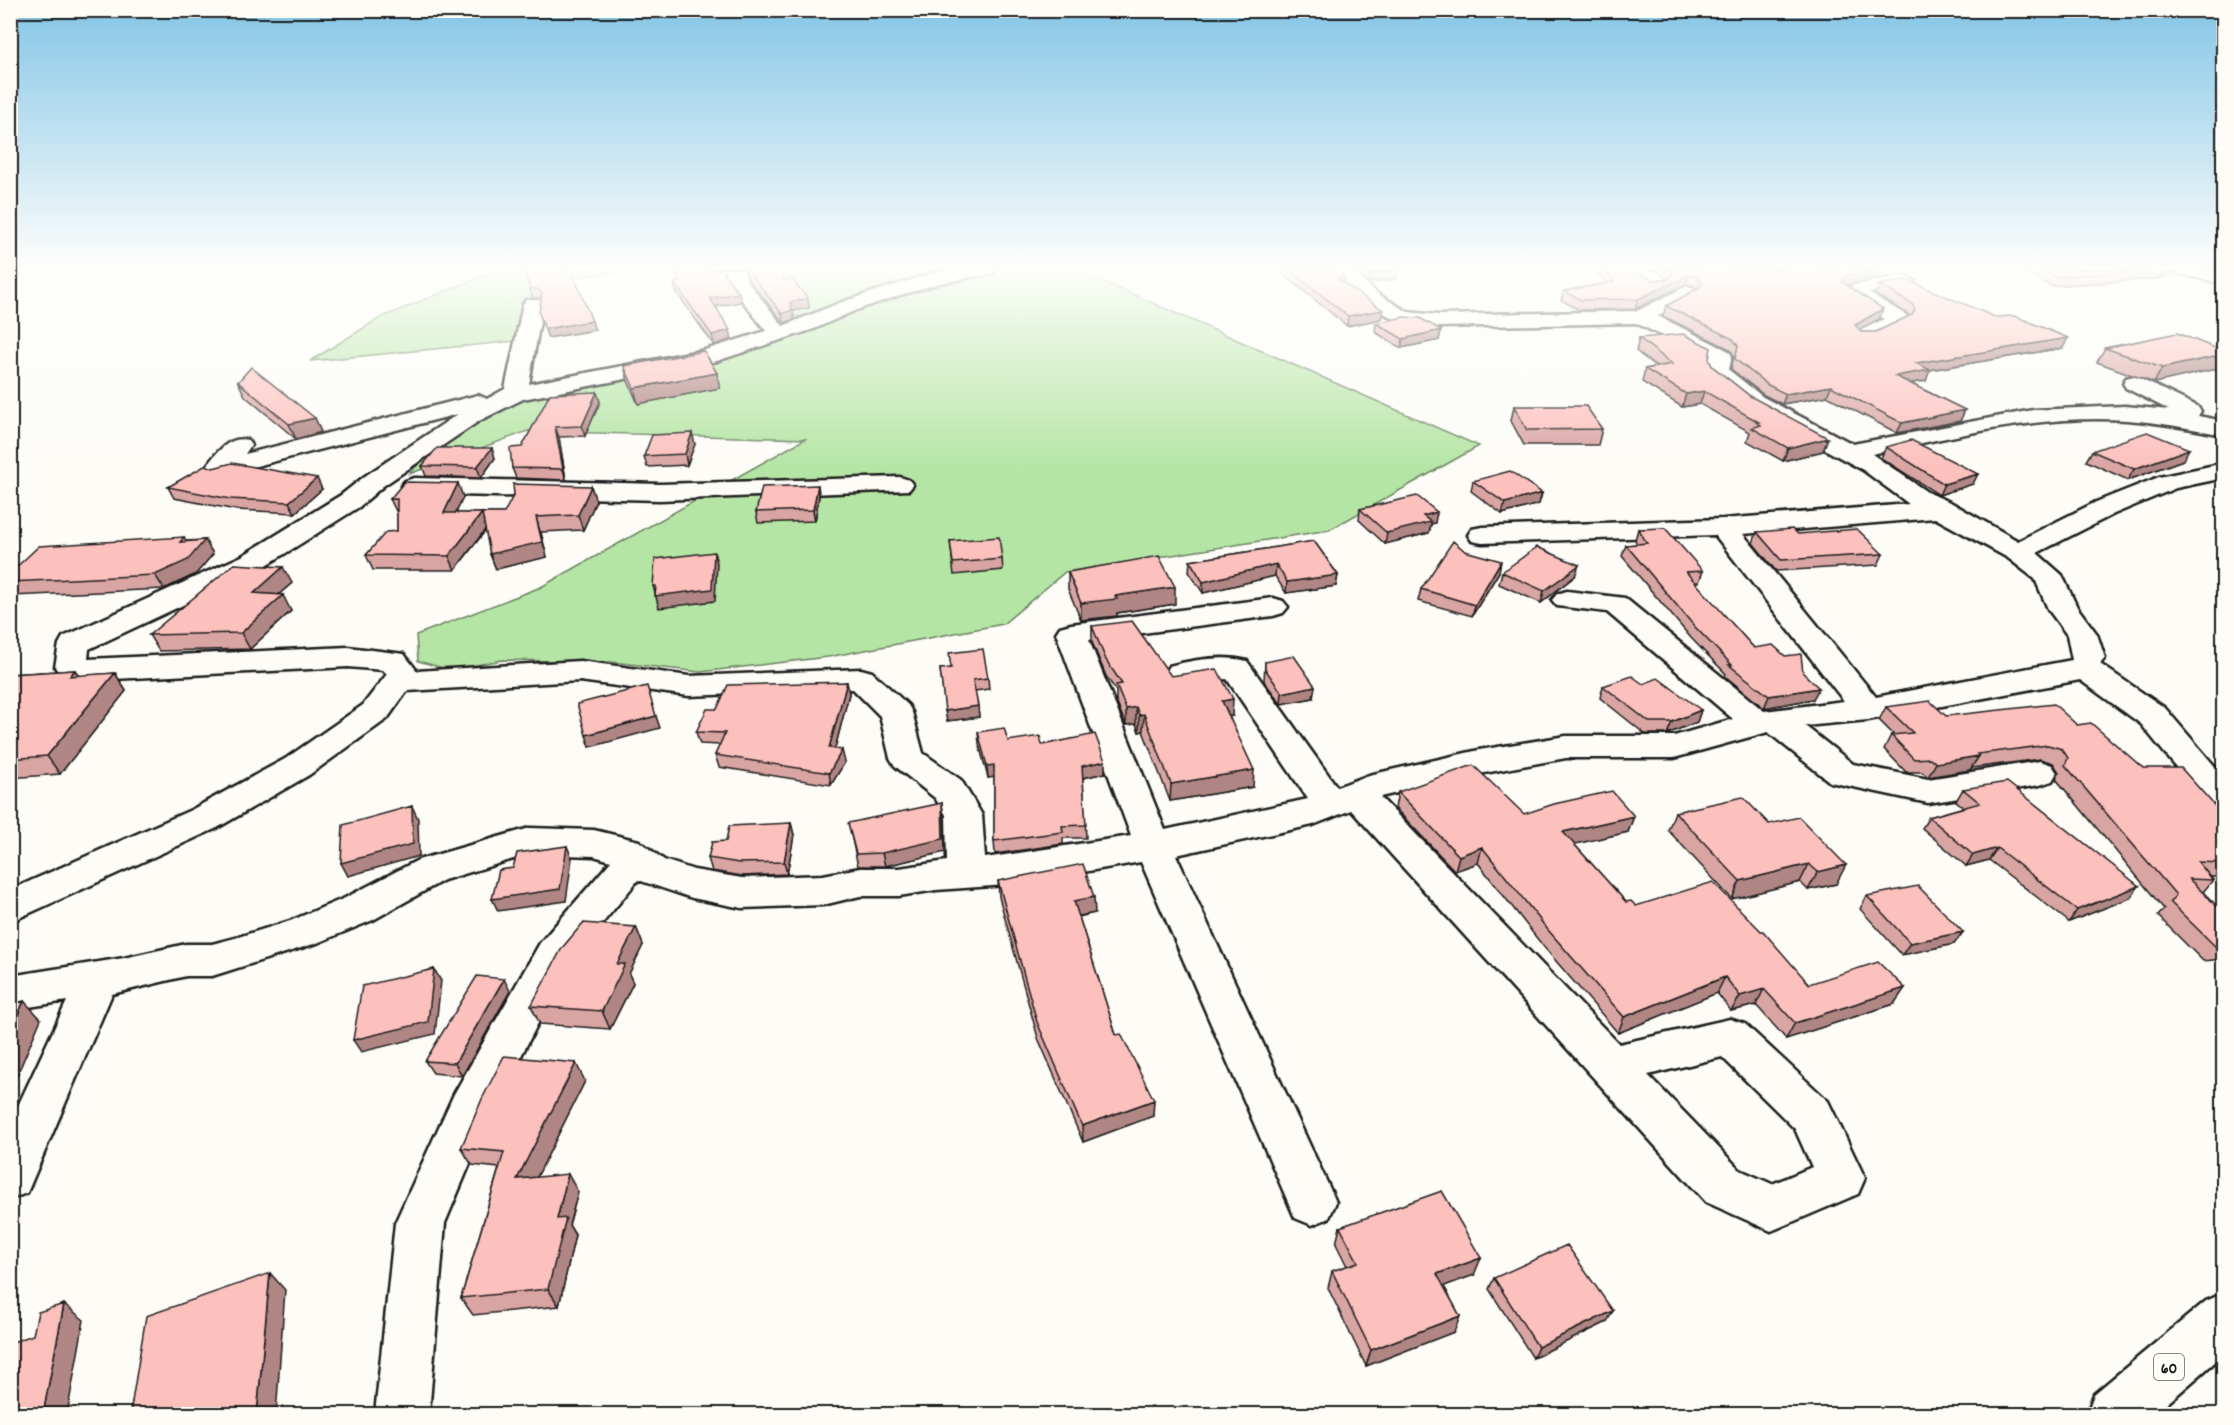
<svg xmlns="http://www.w3.org/2000/svg" width="2234" height="1425" viewBox="0 0 2234 1425" font-family="Dekko,sans-serif">
<rect width="100%" height="100%" fill="#fdfcf7"/>
<filter id="ink" filterUnits="userSpaceOnUse"><feTurbulence type="fractalNoise" baseFrequency=".0167" numOctaves="2"/><feDisplacementMap in="SourceGraphic" scale="12" xChannelSelector="R" yChannelSelector="G"/><feConvolveMatrix kernelMatrix="1 2 1 2 8 2 1 2 1" color-interpolation-filters="sRGB"/></filter>
<g filter="url(#ink)">
<path fill="#b5e5a5" stroke="#688060" stroke-width="1.5" d="M499 269H643L538 282 540 298 527 340 310 361 380 318Z
M754 269H1075L1479 446 1329 530 1065 572 1003 624 828 657 700 672 612 662 502 660 450 670 418 661 416 635 541 587 805 439 528 431 409 474C418 465 427 453 438 445 512 385 620 381 709 356 765 340 821 316 877 296L801 316 772 319 761 299Z"/>
<g fill="none" stroke-linecap="round" stroke-linejoin="round">
<g stroke="#1c1c1c" stroke-width="5">
<path id="minor" d="M724 269H743L747 281 783 326 842 302 930 274 953 269H996L994 273 940 283 904 294 856 310 814 329 717 361 523 399 479 421 383 486 359 507 262 568 89 649 88 659 348 647 404 654 417 671 580 661 689 676 861 669 872 672 908 705 912 712 923 753 961 780 982 815 985 858 1131 836 1056 633 1060 627 1071 624 1273 598 1283 601 1288 607 1283 613 1273 616 1089 640 1165 830 1308 799 1227 679 1180 683 1169 680 1164 673 1169 666C1192 660 1224 655 1247 661L1337 787 1369 775 1479 750 1566 736H1674L1733 719 1607 612 1557 606 1552 600 1557 594 1567 591 1625 598 1764 711 1844 701 1715 535 1482 543 1472 541 1468 535 1472 529 1482 527 1723 519 1909 504 1863 470 1747 407 1710 377 1707 372 1710 359 1636 323 1438 327 1403 324 1364 302 1329 269H1350L1378 294 1408 312 1438 315 1637 311 1687 286 1694 288 1697 292 1694 296 1658 316 1729 351 1732 356 1729 370 1763 397 1853 444 2033 410 2125 406 2169 410 2126 388 2123 383 2126 378 2134 376 2197 406 2201 411 2198 416 2224 421V433L2218 434C2188 428 2158 422 2127 420 2041 414 1955 436 1872 454L1927 492 1952 503 2018 541 2096 502 2159 477 2224 463V478L2176 488 2114 514 2037 553 2062 575 2077 607 2097 634 2105 658 2100 664 2165 708 2224 777V813L2211 810 2141 724 2080 680 1868 720 1805 726 1853 764 1928 779 2040 761 2052 765 2057 773 2052 781 2040 785 1928 803 1830 782 1768 732 1674 758H1566L1479 774 1380 797 1619 1044 1730 1019 1745 1024 1828 1101 1865 1178 1858 1194 1771 1231 1706 1202 1351 810 1313 825 1176 855 1336 1202 1329 1218 1312 1225 1295 1218 1141 862 1007 885 936 890 899 896H860L823 905 742 908 692 898 638 880 568 965 490 1116 445 1223 429 1414H375L395 1223 454 1094 540 943 611 861 594 856 530 854 444 880 373 920 317 943 212 976H186L112 994 27 1193 10 1199V1123L67 1001 10 1010V976L124 958 186 944H212L235 938 290 921 345 898 418 860 530 828 594 830 639 841 664 860 694 870 742 878 823 875 860 868H899L947 861 946 815 935 798 895 766 890 758 880 716 853 689 689 696 580 681 407 691 387 719 309 775 217 828 10 922V890L191 810 285 759 363 705 387 674 383 670 348 667 94 680 60 674 55 667 59 644 63 637 242 556 341 495 365 476 458 414 218 476 209 473 205 468C216 453 229 435 248 440L251 445 245 454 478 395 487 399 505 389 523 304 526 300H540L543 304 529 384 705 350 766 331 728 282ZM1935 518 2008 558 2035 579 2048 609 2067 635 2072 660 1876 697 1743 534ZM1722 1057 1795 1129 1812 1167 1772 1184 1740 1170 1648 1075Z
M2175 269 2224 272V284L2177 273Z
M1905 275 1915 281 1912 285 1869 293 1906 315 1909 319 1906 323 1871 340H1857L1853 336 1857 332 1884 319 1844 295 1841 291 1844 287Z
M900 477 909 480 913 485 909 490 660 500 414 494 405 491 401 486 405 481 414 478 660 484Z"/>
</g>
<g stroke="#1c1c1c" stroke-width="5">
<path id="highway" d="M2224 1293V1354L2155 1414H2087L2094 1394 2206 1301Z"/>
</g>
<use href="#minor" fill="#fdfcf7" fill-rule="evenodd"/>
<use href="#highway" fill="#fdfcf7" fill-rule="evenodd"/>
</g>
<path fill="#d9a5a3" stroke="#1c1c1c" stroke-width="1.5" d="M674 269H723L724 274 739 293 741 302 716 307 732 339 714 345 676 292 674 283 679 282Z
M745 269H780L783 280 808 298 809 308 793 311 794 319 784 323 749 280Z
M1277 269H1338L1344 284 1383 310 1381 319 1347 326Z
M1353 269H1397V279L1369 283Z
M1594 269H1626L1653 280H1667L1658 272 1645 269H1883L1879 278 1846 284 1879 319 1859 330 1861 332H1876L1909 316 1908 314 1875 294 1879 285 2063 348 1929 370 1926 381 1910 383 1965 410 1960 421 1897 433 1827 396 1782 404 1764 395 1731 369 1734 356 1730 349 1663 316 1666 306 1697 289 1695 286 1686 284 1635 309 1579 310 1561 300 1564 291 1606 283Z
M2019 269H2176L2174 272 2158 279 2051 286Z
M524 271 595 330 548 338 539 313 541 299 540 298H533Z
M1376 323 1441 330 1439 340 1401 348 1375 332Z
M1639 338 1709 359 1712 366 1750 396 1823 451 1783 461 1747 441 1750 432 1700 404 1682 407 1642 382 1645 369 1656 367 1636 351Z
M2105 348 2220 368 2154 383 2097 362Z
M624 366 717 373 720 388 638 404 628 381Z
M238 382 315 418 321 432 296 439 245 396Z
M550 394 600 402 585 436 559 437 566 480 516 478 512 468 522 447Z
M1514 406 1602 429 1598 445H1524L1511 421Z
M695 444 687 465 647 467 644 456Z
M1886 447 1973 484 1939 495 1881 458Z
M492 448 495 458 481 478 426 476 422 466Z
M2092 451 2183 460 2128 480 2086 461Z
M213 468 322 489 295 513 236 510 174 498 168 487Z
M1473 481 1542 493 1539 504 1502 514 1471 491Z
M818 485 819 496 815 521 758 523 756 512Z
M463 497 456 513H504L596 501 583 530 541 532 547 557 496 569 490 554 486 530 455 570H373L366 555 397 531V513L390 499Z
M1360 509 1435 523 1431 524 1429 533 1385 544 1359 520Z
M1638 529 1703 571 1699 582H1694L1754 648 1803 673 1813 699 1764 708 1725 676 1726 674 1691 638 1622 556 1626 545 1637 544 1635 540Z
M1757 532 1798 534 1883 554 1878 565 1776 571 1753 543Z
M184 537 186 541 205 540 213 554 196 574 164 589 11 596 10 595V573Z
M950 541 1002 559 1003 570 954 575Z
M1314 541 1338 575 1336 586 1286 593 1275 576 1203 593 1189 572 1190 561Z
M1465 551 1499 572 1472 616 1418 601 1421 589Z
M1068 572 1175 604 1117 613V616L1081 620 1068 589Z
M1502 572 1575 576 1541 603 1499 584Z
M292 583 278 595 291 611 250 649 159 651 149 635Z
M1092 626 1232 716H1229L1253 787 1170 801 1143 731 1139 732 1136 724 1126 725 1116 701V691L1106 676 1092 642Z
M1265 662 1313 698 1281 704 1264 681Z
M940 669 988 678 989 689 975 691 979 717 947 721Z
M75 670 79 676 115 673 126 691 60 774 10 778V674Z
M847 682 849 694 835 748 845 762 831 785 719 767 715 755 720 745 700 744 696 732 717 709Z
M1643 684 1701 710 1697 722 1667 734H1645L1600 698 1603 686Z
M1886 707 1946 716 2077 725 2143 768 2223 815V877H2210L2213 880 2203 892 2223 912V959L2203 961 2158 916 2164 909 2056 779 2059 772 2053 763 2040 759 1972 768 1970 770 1928 777 1922 772H1906L1884 749 1891 735H1894L1879 720Z
M978 732 1008 741 1042 745 1105 773 1083 778 1086 838H1063V844L995 854 994 841V777L988 778 979 744Z
M1963 789 2130 898 2069 922 1989 860 1966 866 1922 828 1929 817 1964 807 1956 801Z
M1398 792 1524 814 1634 816 1628 832 1574 844 1626 902 1809 984 1894 1004 1786 1039 1756 1005 1731 1011 1717 993 1618 1033 1543 946 1478 863 1455 871 1395 808Z
M1675 812 1769 824 1836 884 1808 890 1800 882 1732 899 1668 830Z
M944 816 945 852 885 866H858L851 835Z
M791 823 794 835 787 874 742 876 712 871 708 858 726 841Z
M998 881 1095 913 1079 917 1116 1035 1153 1116 1083 1142 1038 1038 999 897Z
M1867 896 1963 932 1954 944 1902 955 1860 909Z
M636 927 643 945 629 974 633 983 610 1029 540 1024 531 1006Z
M510 991 462 1076 433 1073 425 1061Z
M585 1081 537 1177 578 1192 569 1225 575 1235 559 1306 473 1315 461 1298 499 1168 472 1165 461 1148Z
M1340 1227 1474 1275 1444 1286 1460 1316 1454 1332 1366 1366 1328 1288 1332 1271 1347 1266 1336 1244Z
M1494 1278 1607 1322 1533 1358 1489 1289Z"/>
<path fill="#b08684" stroke="#1c1c1c" stroke-width="1.5" d="M1879 269H1883L1879 278 1844 285 1842 282 1847 275Z
M2165 269H2176L2174 272 2158 279Z
M1398 270 1397 279 1369 283 1370 274Z
M1689 275 1686 284 1635 309 1638 299Z
M1345 277 1344 286 1336 278Z
M739 293 741 302 712 307 710 298Z
M808 298 809 308 793 311 794 319 784 323 782 314 790 302Z
M1883 309 1879 319 1851 334 1855 325Z
M1383 310 1381 319 1347 326 1348 316Z
M592 321 595 330 548 338 545 329Z
M730 330 732 339 714 345 712 335Z
M1441 330 1439 340 1401 348 1403 339Z
M2068 338 2063 348 1911 373 1916 363Z
M2223 355V363L2220 368 2154 383 2162 368Z
M1930 370 1926 381 1891 386 1895 376Z
M717 373 720 388 638 404 634 388Z
M1831 386 1827 396 1782 404 1786 394Z
M1704 391 1700 404 1682 407 1686 394Z
M597 392 600 402 585 436 582 426Z
M1965 410 1960 421 1897 433 1902 423Z
M315 418 321 432 296 439 289 424Z
M555 427 559 437 566 480 563 469Z
M692 433 695 444 687 465 685 454Z
M1828 438 1823 451 1783 461 1788 448Z
M492 448 495 458 481 478 477 467Z
M2189 449 2183 460 2128 480 2134 469Z
M1978 474 1973 484 1939 495 1944 484Z
M317 478 322 489 295 513 289 502Z
M458 483 463 497 450 527 444 513Z
M818 485 819 496 815 521 813 510Z
M591 486 596 501 583 530 578 515Z
M1542 493 1539 504 1502 514 1505 503Z
M1437 512 1435 523 1431 524 1429 533 1385 544 1387 533 1423 516Z
M482 513 487 527 455 570 449 556Z
M536 517 547 557 496 569 490 554Z
M205 540 213 554 196 574 164 589 155 575Z
M714 552 717 563 715 601 659 608 653 586Z
M1501 561 1499 572 1472 616 1475 605Z
M1276 564 1275 576 1203 593V582Z
M1579 565 1575 576 1541 603 1544 591Z
M283 567 292 583 262 609 254 593Z
M1338 575 1336 586 1286 593 1287 582Z
M1175 587V604L1117 613V616L1081 620V603L1115 596Z
M283 595 291 611 250 649 241 633Z
M75 670 87 688 70 676Z
M115 673 126 691 60 774 47 756Z
M847 682 849 694 832 760 829 748Z
M1315 686 1313 698 1281 704 1282 693Z
M1819 688 1813 699 1764 708 1769 696Z
M1233 699 1232 716 1221 718 1222 701Z
M978 706 979 717 947 721 945 711Z
M1136 707V724L1126 725V709Z
M1701 710 1697 722 1667 734 1672 722Z
M1144 714 1143 731 1139 732V715Z
M656 716 660 728 590 747 586 735Z
M842 750 845 762 831 785 829 773Z
M1979 756 1970 770 1928 777 1936 763Z
M1105 761V773L1082 778V766Z
M994 765 995 777 988 778 987 766Z
M1254 770 1253 787 1170 801 1171 784Z
M942 803 944 816 945 852 885 866 882 853Z
M412 806 418 819 419 856 348 876 341 863Z
M1634 816 1628 832 1558 848 1563 832Z
M791 823 794 835 787 874 784 862Z
M567 846 572 858 566 901 498 911 492 899Z
M1482 847 1478 863 1455 871 1459 856Z
M1997 848 1989 860 1966 866 1973 855Z
M1809 864 1800 882 1732 899 1740 881Z
M1846 865 1836 884 1808 890 1818 872Z
M2139 886 2130 898 2069 922 2077 910Z
M1094 897 1095 913 1074 917V901Z
M636 927 643 945 629 974 633 983 610 1029 602 1011 617 964Z
M1963 932 1954 944 1902 955 1910 943Z
M434 969 441 981 435 1034 361 1052 353 1040Z
M1725 977 1717 993 1618 1033 1624 1017Z
M504 979 510 991 462 1076 455 1063Z
M1905 988 1894 1004 1786 1039 1795 1023Z
M1764 989 1756 1005 1731 1011 1740 996Z
M24 1001 41 1019 10 1092V1032Z
M576 1063 585 1081 527 1197 517 1179Z
M1154 1100 1153 1116 1083 1142 1082 1126Z
M568 1174 578 1192 569 1225 575 1235 559 1306 548 1289 557 1219Z
M1481 1258 1474 1275 1431 1291 1437 1274Z
M270 1273 285 1290 276 1414H257Z
M64 1304 84 1320 67 1414H43Z
M1613 1311 1607 1322 1533 1358 1538 1347Z
M1460 1316 1454 1332 1366 1366 1371 1350Z"/>
<path fill="#fcc0bd" stroke="#1c1c1c" stroke-width="1.5" d="M540 269H571L592 321 545 329 539 313 542 293 537 289H530L524 271Z
M675 269H723L724 274 739 293 710 298 730 330 712 335 674 283 680 282Z
M747 269H780L783 280 791 279 808 298 790 302 792 310 782 314Z
M1289 269H1338L1345 277 1336 278 1383 310 1348 316Z
M1365 269H1397L1398 270 1370 274Z
M1604 269H1626L1653 280H1668L1673 273 1668 269H1879L1847 275 1842 282 1883 309 1855 325 1861 332H1876L1912 315 1915 309 1912 304 1879 285 1907 280 1995 317 2015 316 2068 338 1916 363 1930 370 1895 376 1965 410 1902 423 1831 386 1786 394 1768 385 1735 359 1738 346 1733 339 1666 306 1699 288 1702 283 1697 276 1689 275 1638 299 1581 300 1564 291 1614 282Z
M2041 269H2165L2056 277Z
M1404 317 1420 318 1441 330 1403 339 1376 323Z
M2177 333 2223 351V355L2162 368 2105 348Z
M1683 334 1711 348 1709 359 1712 366 1750 396 1828 438 1788 448 1752 428 1761 425 1756 422H1759L1704 391 1686 394 1645 369 1672 364 1639 338Z
M704 351 717 373 634 388 624 366Z
M251 367 315 418 289 424 238 382Z
M597 392 582 426 555 427 563 469 512 468 510 448 522 447 550 394Z
M1514 406H1586L1602 429 1527 430Z
M2147 432 2189 449 2134 469 2092 451Z
M692 433 685 454 644 456 652 435Z
M1911 440 1978 474 1944 484 1886 447Z
M437 448H492L477 467 422 466Z
M232 463 317 478 289 502 230 499 168 487 206 465 213 468Z
M1510 471 1542 493 1505 503 1473 481Z
M404 482 458 483 444 513H482L449 556 366 555 386 532 397 531V499H390Z
M513 484 591 486 578 515 536 517 542 542 490 554 482 513H504L514 494Z
M818 485 813 510 756 512 762 487Z
M1417 496 1437 512 1423 516 1431 522 1387 533 1360 509Z
M1665 528 1703 571 1686 572 1754 648 1773 645 1785 656 1801 654 1803 673 1819 688 1769 696 1729 665H1732L1695 627 1626 545 1647 543 1638 529Z
M1792 529 1798 534 1857 529 1883 554 1781 560 1757 532Z
M184 537 180 542 205 540 188 560 155 575 10 582V573L39 546Z
M999 537 1002 559 953 563 950 541Z
M1314 541 1338 575 1287 582 1276 564 1203 582 1190 561Z
M1453 541 1465 551 1501 561 1475 605 1421 589Z
M1537 547 1579 565 1544 591 1502 572Z
M714 552 712 589 655 596 656 586H653L655 559Z
M1159 556 1175 587 1115 596 1117 599 1081 603 1068 572Z
M234 564 283 567 254 593 283 595 241 633 149 635Z
M1132 621 1171 676 1217 669 1233 699 1222 701 1254 770 1171 784 1144 714 1139 715 1136 707 1126 709 1116 685 1122 684 1106 660 1092 626Z
M983 649 988 678 973 680 978 706 945 711 940 669 951 668 949 653Z
M1294 656 1315 686 1282 693 1265 669V662Z
M75 670 70 676 115 673 47 756 10 759V674Z
M1632 676 1643 684 1658 678 1701 710 1672 722H1649L1603 686Z
M847 682 829 748 842 750 829 773 715 755 725 733 696 732 707 709H717L728 685Z
M647 686 656 716 586 735 577 704Z
M1930 701 1946 716 2054 704 2077 725 2091 723 2143 768H2181L2223 815V863L2198 862 2213 880 2189 879 2223 912V946L2216 947 2170 902 2176 895 2065 765 2068 758 2062 749 2048 745 1977 754 1979 756 1936 763 1930 758 1914 759 1891 735 1913 733 1886 707Z
M1004 728 1008 741 1040 736 1042 745 1095 734 1105 761 1082 766 1086 825 1062 826 1063 832 994 841V765L987 766 978 732Z
M1473 765 1524 814 1554 804 1612 791 1634 816 1563 832 1626 902 1631 901 1636 906 1713 882 1761 931H1763L1809 984 1878 962 1905 988 1795 1023 1764 989 1740 996 1725 977 1624 1017 1548 930 1482 847 1459 856 1398 792Z
M2007 782 2139 886 2077 910 1997 848 1973 855 1929 817 1980 803 1963 789Z
M1743 797 1769 824 1799 817 1846 865 1818 872 1809 864 1740 881 1675 812Z
M942 803 943 839 882 853 856 854 848 823Z
M412 806 413 844 341 863 343 825Z
M791 823 784 862 739 863 708 858 712 842 726 841 729 826Z
M567 846 560 889 492 899 499 870 513 868 517 853Z
M1083 864 1094 897 1074 901 1116 1035 1121 1034 1154 1100 1082 1126 1037 1022 998 881Z
M1918 886 1963 932 1910 943 1867 896Z
M583 923 636 927 617 964H625L602 1011 531 1006 562 948Z
M434 969 428 1022 353 1040 362 986Z
M477 976 504 979 455 1063 425 1061Z
M24 1001 10 1032V1004Z
M504 1056 576 1063 517 1179 568 1174 557 1219 566 1218 548 1289 461 1298 504 1152 461 1148 482 1099Z
M1442 1191 1481 1258 1437 1274 1460 1316 1371 1350 1332 1271 1358 1262 1340 1227Z
M1567 1245 1613 1311 1538 1347 1494 1278Z
M270 1273 257 1414H130L146 1316Z
M64 1304 43 1414H10V1343L33 1335 38 1312Z"/>
</g>
<linearGradient id="sky" x2="0" y2="1"><stop stop-color="#83c5e6"/><stop offset="0.57" stop-color="#fefefb"/><stop offset="1" stop-color="#fefefb" stop-opacity="0"/></linearGradient>
<rect width="2234" height="469" fill="url(#sky)"/>
<g text-anchor="middle" stroke-width="5" stroke-linejoin="round" paint-order="stroke">
<rect fill="#fdfcf7" stroke="#605f5e" stroke-width="1.5" x="2154" y="1354" width="30" height="26" rx="4.5"/>
<g font-size="16" font-weight="bold" fill="#1c1c1c">
<text x="2169" y="1373">60</text>
</g>
</g>
<rect width="2234" height="1425" fill="none" stroke="#fdfcf7" stroke-width="36"/>
<rect x="18" y="18" width="2198" height="1389" fill="none" stroke="#1c1c1c" stroke-width="2" filter="url(#ink)"/>
</svg>
